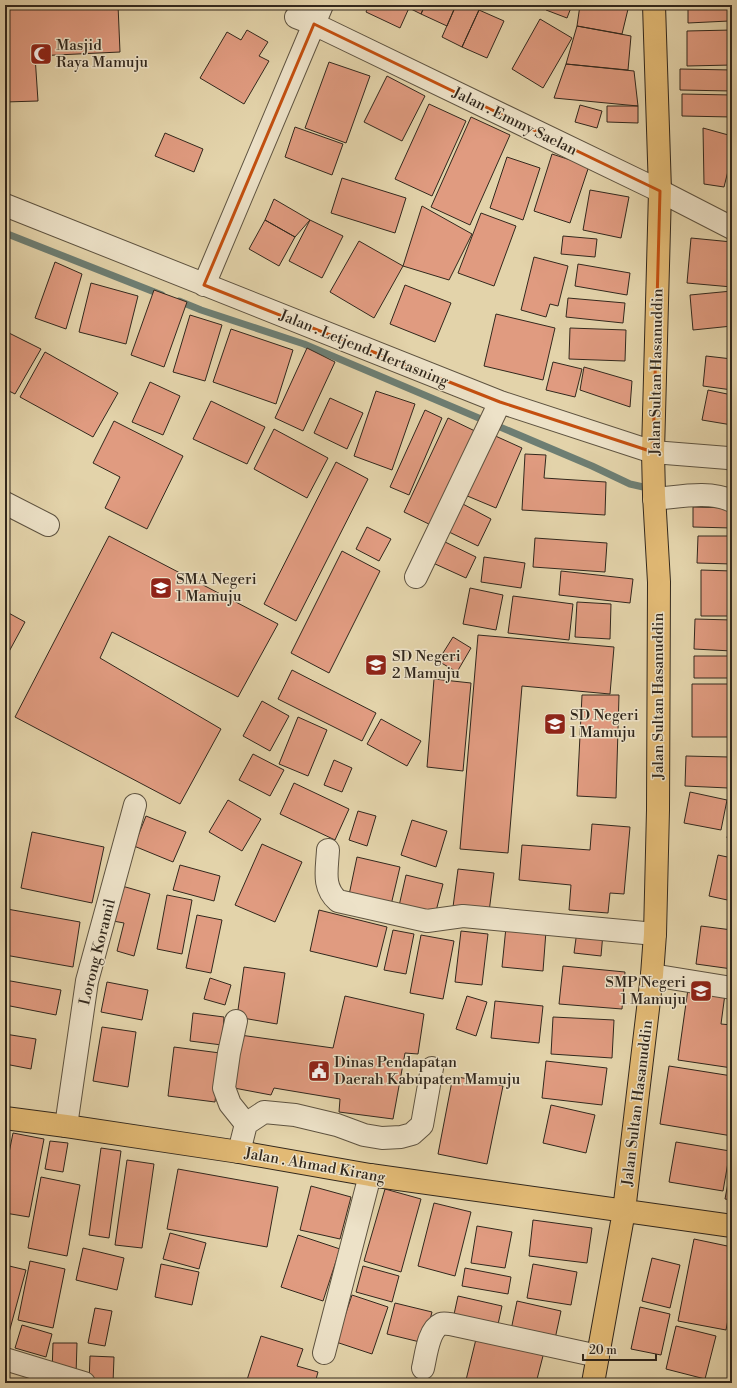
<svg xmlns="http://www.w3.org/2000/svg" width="737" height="1388" viewBox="0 0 737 1388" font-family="'Libre Bodoni',serif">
<rect width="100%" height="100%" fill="#e3d3aa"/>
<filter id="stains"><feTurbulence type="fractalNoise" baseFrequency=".005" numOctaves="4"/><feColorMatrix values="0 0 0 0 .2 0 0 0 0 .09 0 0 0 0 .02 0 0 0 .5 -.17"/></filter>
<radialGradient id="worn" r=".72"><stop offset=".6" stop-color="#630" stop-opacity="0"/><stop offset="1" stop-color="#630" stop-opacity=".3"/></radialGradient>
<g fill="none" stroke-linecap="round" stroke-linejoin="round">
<path stroke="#6d7e73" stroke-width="7" d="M5 233 162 295
M179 301 201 310 304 344 592 466 630 484 652 489"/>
</g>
<path fill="#e09b80" stroke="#32281d" d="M5 5H118L120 52 35 56 38 101 5 102Z
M369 5H425L421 14 409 8 400 28 366 12Z
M425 5H456L447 26 421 14Z
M456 5H468L479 10 462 47 442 37Z
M548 5H572L567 18 546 10Z
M580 5H629L622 34 577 26Z
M688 5H728L729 21 688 23Z
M479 10 504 21 487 58 462 47Z
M540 19 572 38 543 88 512 69Z
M577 26 631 36 628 70 566 64Z
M247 30 268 42 259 56 269 61 244 104 200 78 227 32 241 40Z
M732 30V65L687 66V31Z
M329 62 370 76 346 143 305 128Z
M566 64 634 71 638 106 554 98Z
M680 69 732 70V91L680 90Z
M387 76 425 96 402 141 364 122Z
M682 94 732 95V117L682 116Z
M429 104 466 121 432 196 395 179Z
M580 105 602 111 597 128 575 122Z
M607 106H638V123L607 122Z
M471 117 510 135 470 225 431 207Z
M295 127 343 144 332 175 285 157Z
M703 128 732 136V155L724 187 704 184Z
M165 133 203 149 194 172 155 156Z
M552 154 589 166 570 223 534 211Z
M507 157 540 168 523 220 490 208Z
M342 178 406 198 395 233 331 213Z
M590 190 629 197 621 238 583 230Z
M274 199 310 220 295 237 265 220Z
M422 206 472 234 449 280 403 266Z
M481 213 516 226 494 286 458 273Z
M265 220 295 237 279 266 249 249Z
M310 220 343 236 322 278 289 261Z
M563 236 597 239 595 257 561 254Z
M691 238 732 242V287L687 283Z
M359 241 403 266 374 318 330 292Z
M534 257 568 266 558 306 550 304 546 317 521 310Z
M55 262 82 274 66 329 35 318Z
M578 264 630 273 627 295 575 286Z
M91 283 138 296 126 344 79 332Z
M405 285 451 303 435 342 390 324Z
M154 290 187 302 164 367 131 355Z
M732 291V326L693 330 690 295Z
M568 298 625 303 623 323 566 317Z
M496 314 555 328 543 380 484 366Z
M190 315 222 325 205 381 173 372Z
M570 328 626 330 625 361 569 359Z
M231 329 293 350 276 404 213 382Z
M5 331 41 349 15 394 5 389Z
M307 348 335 362 303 431 275 418Z
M45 352 118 393 93 437 20 397Z
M706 356 732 359V390L703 386Z
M553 362 582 369 575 397 546 390Z
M584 367 632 381 630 407 580 390Z
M150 382 180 396 163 435 132 422Z
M708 390 732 395V425L702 420Z
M376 391 415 404 392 470 354 456Z
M330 398 363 413 347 449 314 433Z
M211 401 265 427 247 464 193 439Z
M425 410 442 418 409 495 390 487Z
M448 418 479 433 435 527 404 512Z
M114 421 183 456 147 529 105 508 120 477 93 463Z
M274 429 328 458 307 498 254 469Z
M491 434 522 448 496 508 465 495Z
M525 454 546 455 544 478 606 482 605 515 522 510Z
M336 462 368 479 296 621 264 604Z
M461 503 491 519 478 546 447 531Z
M693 507 732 508V528L693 527Z
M367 527 391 539 379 561 356 549Z
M109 536 278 624 238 697 112 632 100 658 221 729 180 804 15 717Z
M698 536H732V564L697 563Z
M535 538 607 543 605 572 533 567Z
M443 541 476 557 466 578 433 563Z
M342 551 380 571 329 673 291 653Z
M484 557 525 563 521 588 481 582Z
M701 570 732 571V616H701Z
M561 571 633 579 630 603 559 595Z
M470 588 503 595 496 630 463 624Z
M513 596 573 604 569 640 508 633Z
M577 602 611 604 610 639 575 637Z
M5 611 25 622 5 659Z
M695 619 732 620V651L694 649Z
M478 635 614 647 610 694 522 686 508 853 460 849Z
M453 637 471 648 457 672 438 661Z
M694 656H732V678H694Z
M292 670 376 713 362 741 278 699Z
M434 679 471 683 463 771 427 767Z
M692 684H732V737H692Z
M582 695H619L616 798 577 796Z
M262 701 289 716 270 751 243 736Z
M298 717 327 730 308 776 279 764Z
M381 719 421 741 407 766 367 744Z
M253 754 284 770 270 796 239 780Z
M686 756 729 757 728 788 685 786Z
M334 760 352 768 342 792 324 785Z
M294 783 349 809 335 840 280 814Z
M690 792 727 800 721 830 684 823Z
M228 800 261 819 242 851 209 832Z
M358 811 376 816 367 846 349 840Z
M732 814V839L727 838Z
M146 816 186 832 173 862 134 846Z
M412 820 447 831 436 867 401 855Z
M592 824 630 827 624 894 610 893 608 913 569 910 571 885 519 880 522 845 590 850Z
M32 832 104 847 92 903 21 888Z
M262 844 302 862 275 922 235 905Z
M718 855 732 858V901L709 896Z
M357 857 400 867 391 905 349 895Z
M180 865 220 876 214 901 173 890Z
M458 869 494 873 489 912 453 907Z
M406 875 443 884 435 915 399 906Z
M122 886 150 894 134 956 117 951 124 923 113 921Z
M167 895 192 900 182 954 157 949Z
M7 909 80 922 73 967 5 955V920Z
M319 910 387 927 377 967 310 951Z
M197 915 222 920 211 973 186 968Z
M701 926 732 930V969L696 964Z
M506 927 546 931 543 971 502 967Z
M393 930 414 934 406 974 384 970Z
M461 931 488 934 482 985 455 982Z
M577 931 603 933 601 956 574 953Z
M421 935 454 941 443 999 410 993Z
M563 966 625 972 622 1009 559 1004Z
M244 967 285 973 277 1024 237 1017Z
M210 978 231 985 225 1005 204 999Z
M5 980 61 990 56 1015 5 1005Z
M107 982 148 990 142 1020 101 1012Z
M688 989 725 994 721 1024 732 1025V1068L678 1060Z
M345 996 424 1014 418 1054 405 1053 393 1119 339 1112 340 1099 274 1088 271 1095 234 1088 240 1035 333 1048Z
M467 996 487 1002 476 1036 456 1029Z
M495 1001 543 1006 539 1043 491 1038Z
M193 1013 224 1017 222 1045 190 1041Z
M553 1017 614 1020 612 1058 551 1054Z
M102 1027 136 1032 128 1087 93 1081Z
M5 1034 36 1039 31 1069 5 1064Z
M174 1047 220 1053 215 1102 168 1096Z
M546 1061 607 1068 602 1105 542 1098Z
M669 1066 732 1076V1136L660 1124Z
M453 1076 503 1086 487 1164 438 1154Z
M551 1105 595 1115 586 1153 543 1143Z
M13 1133 44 1139 29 1217 5 1213V1173Z
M50 1141 68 1143 63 1172 45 1169Z
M676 1142 730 1151 723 1191 669 1182Z
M101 1148 121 1151 109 1238 89 1235Z
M127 1160 154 1164 142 1248 115 1245Z
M732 1161V1200L725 1199Z
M178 1169 278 1187 267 1247 167 1229Z
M41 1177 80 1185 67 1256 28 1248Z
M311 1186 351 1197 340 1239 300 1230Z
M385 1189 421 1199 401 1272 364 1261Z
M434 1203 471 1212 455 1276 418 1266Z
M533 1220 592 1228 587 1263 529 1256Z
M477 1226 512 1232 505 1268 471 1263Z
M170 1233 206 1243 199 1269 163 1259Z
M298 1235 340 1249 323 1301 281 1287Z
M694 1239 732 1247V1299L726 1330 678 1321Z
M83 1248 124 1258 117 1290 76 1280Z
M652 1258 680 1265 670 1308 642 1301Z
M30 1261 65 1269 53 1328 18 1320Z
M161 1264 199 1272 192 1305 155 1297Z
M533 1264 577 1272 571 1305 527 1298Z
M5 1265 26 1270 7 1340 5 1339Z
M363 1266 399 1276 392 1302 356 1292Z
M465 1268 511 1277 508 1294 462 1286Z
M352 1295 388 1307 372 1354 336 1342Z
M458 1296 502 1306 497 1329 453 1319Z
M517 1301 561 1311 555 1339 511 1330Z
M395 1303 432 1312 424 1343 387 1334Z
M640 1307 670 1314 661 1355 631 1349Z
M95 1308 112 1311 105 1346 88 1343Z
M22 1325 52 1334 46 1357 15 1348Z
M676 1326 716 1336 705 1379 666 1369Z
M477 1335 544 1352 536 1383H479L466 1380Z
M261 1336 303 1349 297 1366 318 1372 315 1383H246Z
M53 1343H77L76 1375 52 1374Z
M90 1356 114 1357 113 1383H89Z
M5 1376 17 1383H5Z"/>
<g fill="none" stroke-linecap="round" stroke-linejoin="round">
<g stroke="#5e5340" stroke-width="24">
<path id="minor" d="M296 17 314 24 660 191 732 228
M5 205 500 402 653 452 728 458 732 459
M204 285 322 5
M654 499C679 497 709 490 732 501
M5 503 48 525
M416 577 500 402
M328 850C327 870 322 887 338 901L427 921 463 916 655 934
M652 975 732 988
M236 1021 229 1053 224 1088 230 1104 246 1124
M66 1126 87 981 135 805
M239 1152 246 1124 264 1112 295 1115 337 1125 364 1135 382 1138 401 1137 412 1134 422 1125 432 1068
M324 1353 370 1175
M5 1359 84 1383
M423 1368C426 1356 428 1330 441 1324 444 1323 447 1324 450 1324L598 1356"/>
</g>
<g stroke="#32281d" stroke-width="24">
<path id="major" d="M5 1118 66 1126 239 1152 370 1175 732 1226
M593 1383 624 1211 652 975 655 934 658 810 659 582 654 495 653 452 660 191 654 5"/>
</g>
<use href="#minor" stroke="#ede2c8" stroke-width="22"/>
<use href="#major" stroke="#e2ba75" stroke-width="22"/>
</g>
<path fill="none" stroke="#c44f0f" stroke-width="3" stroke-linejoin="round" d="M314 24 660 191 653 452 500 402 204 285Z"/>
<defs>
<g id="mosque-square" transform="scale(1.15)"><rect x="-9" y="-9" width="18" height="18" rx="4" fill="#8f2418" stroke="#ede2c8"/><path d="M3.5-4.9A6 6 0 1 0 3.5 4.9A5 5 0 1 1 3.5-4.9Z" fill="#fff"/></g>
<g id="school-square" transform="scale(1.15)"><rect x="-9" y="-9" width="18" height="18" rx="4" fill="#8f2418" stroke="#ede2c8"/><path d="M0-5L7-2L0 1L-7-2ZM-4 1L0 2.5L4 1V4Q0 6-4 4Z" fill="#fff"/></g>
<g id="civic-square" transform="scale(1.15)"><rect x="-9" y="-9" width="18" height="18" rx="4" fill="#8f2418" stroke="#ede2c8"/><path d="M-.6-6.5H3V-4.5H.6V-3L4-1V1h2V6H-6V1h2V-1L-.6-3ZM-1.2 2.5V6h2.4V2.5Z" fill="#fff"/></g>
</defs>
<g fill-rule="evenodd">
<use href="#mosque-square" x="41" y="54"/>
<use href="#school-square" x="161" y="588"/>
<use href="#school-square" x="376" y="665"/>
<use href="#school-square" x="555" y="724"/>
<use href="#school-square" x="701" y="991"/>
<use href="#civic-square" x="319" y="1071"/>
</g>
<g text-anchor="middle" stroke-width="3" stroke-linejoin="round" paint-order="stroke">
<g font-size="15" fill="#32281d" stroke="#ede2c8" text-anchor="start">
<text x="56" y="50">Masjid<tspan x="56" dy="17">Raya Mamuju</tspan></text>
<text x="176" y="584">SMA Negeri<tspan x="176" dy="17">1 Mamuju</tspan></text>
<text x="392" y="661">SD Negeri<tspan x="392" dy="17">2 Mamuju</tspan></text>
<text x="570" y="720">SD Negeri<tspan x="570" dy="17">1 Mamuju</tspan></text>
<text x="686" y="987" text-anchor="end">SMP Negeri<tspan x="686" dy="17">1 Mamuju</tspan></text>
<text x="334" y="1067">Dinas Pendapatan<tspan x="334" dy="17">Daerah Kabupaten Mamuju</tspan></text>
</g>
<g font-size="15" fill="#32281d" stroke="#ede2c8">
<text transform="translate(515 121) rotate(26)" y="5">Jalan . Emmy Saelan</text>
<text transform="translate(364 348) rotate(22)" y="5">Jalan . Letjend. Hertasning</text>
<text transform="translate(656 372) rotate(-89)" y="5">Jalan Sultan Hasanuddin</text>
<text transform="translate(658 696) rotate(-90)" y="5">Jalan Sultan Hasanuddin</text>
<text transform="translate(97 952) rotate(-76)" y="5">Lorong Koramil</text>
<text transform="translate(637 1103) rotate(-83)" y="5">Jalan Sultan Hasanuddin</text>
<text transform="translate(315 1165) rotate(10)" y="5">Jalan . Ahmad Kirang</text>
</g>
</g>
<rect width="737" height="1388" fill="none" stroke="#e3d3aa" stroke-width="20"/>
<rect x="6" y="6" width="725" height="1376" fill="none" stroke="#32281d" stroke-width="2"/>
<rect x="10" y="10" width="717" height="1368" fill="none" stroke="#32281d"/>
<path d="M583 1354v6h73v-6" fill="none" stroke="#32281d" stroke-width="2"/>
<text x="589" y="1354" font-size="12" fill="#32281d" stroke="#ede2c8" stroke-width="3" paint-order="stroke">20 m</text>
<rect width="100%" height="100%" filter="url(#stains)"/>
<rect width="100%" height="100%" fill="url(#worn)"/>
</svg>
